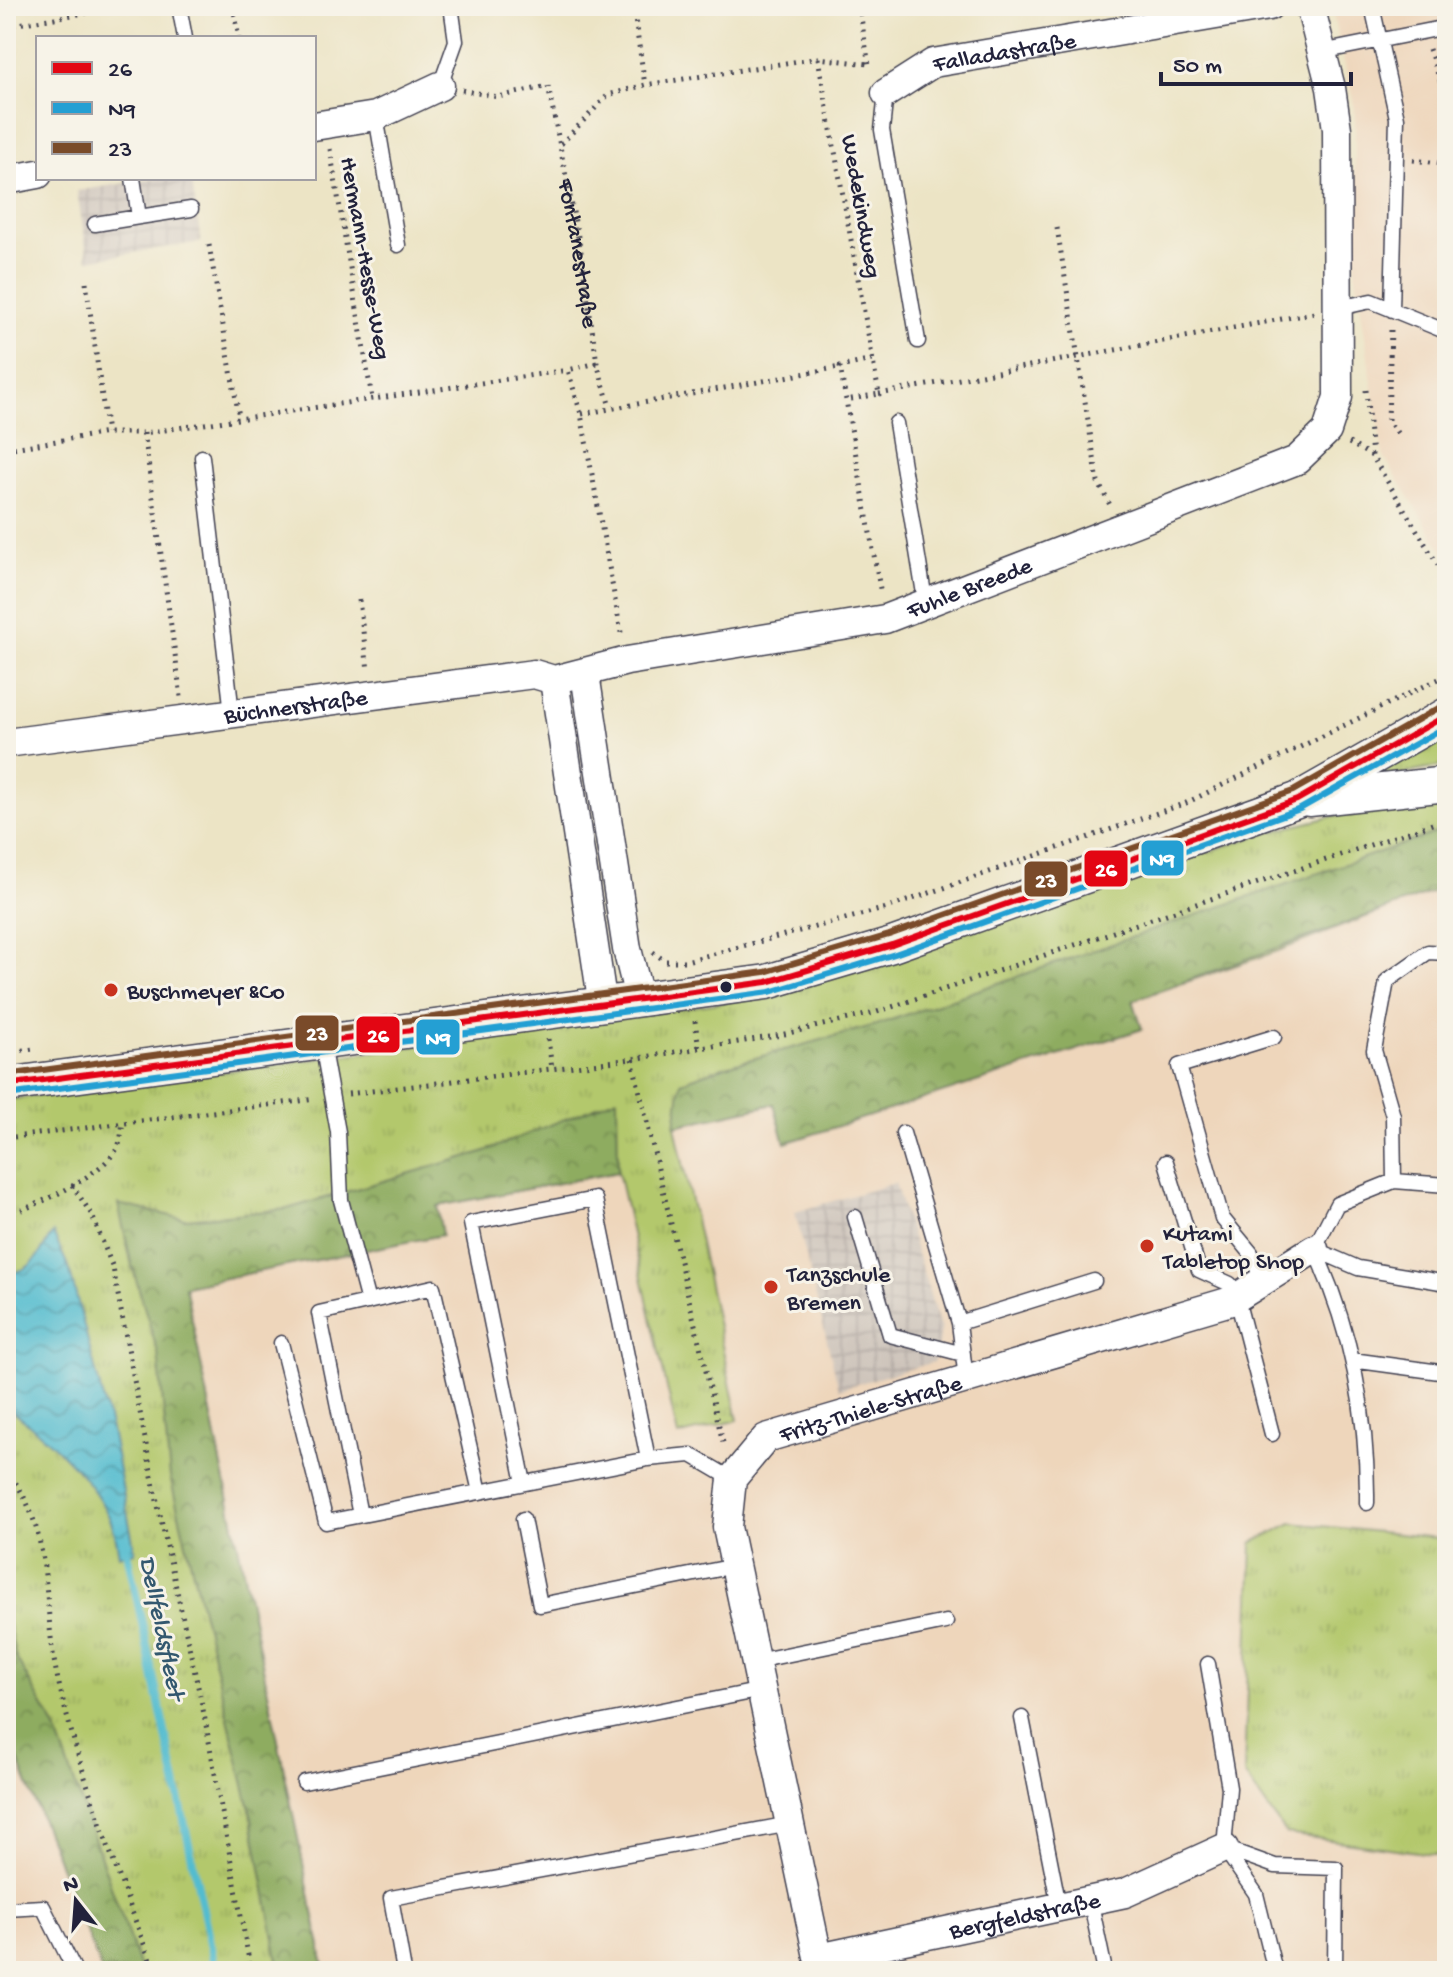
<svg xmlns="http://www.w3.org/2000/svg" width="1453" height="1977" viewBox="0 0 1453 1977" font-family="'Gochi Hand',sans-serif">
<defs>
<pattern id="industrial-grid" width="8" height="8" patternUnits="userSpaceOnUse" patternTransform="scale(2)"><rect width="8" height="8" fill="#ccc2b9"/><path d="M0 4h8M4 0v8" fill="none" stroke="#afa6a0"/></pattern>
<pattern id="grass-tufts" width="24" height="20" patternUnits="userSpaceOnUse" patternTransform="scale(2)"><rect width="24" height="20" fill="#b3c86c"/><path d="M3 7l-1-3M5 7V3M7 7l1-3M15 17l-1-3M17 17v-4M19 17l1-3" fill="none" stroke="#9aac5e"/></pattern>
<pattern id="forest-crowns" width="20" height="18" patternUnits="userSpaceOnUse" patternTransform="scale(2)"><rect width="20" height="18" fill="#8eac60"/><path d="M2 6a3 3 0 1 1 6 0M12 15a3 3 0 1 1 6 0" fill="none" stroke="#748c50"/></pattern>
<pattern id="water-waves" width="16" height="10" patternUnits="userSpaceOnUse" patternTransform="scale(2)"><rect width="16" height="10" fill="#53bccf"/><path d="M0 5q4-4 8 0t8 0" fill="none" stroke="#4498a9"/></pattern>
</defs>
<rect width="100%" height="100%" fill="#f7f3e8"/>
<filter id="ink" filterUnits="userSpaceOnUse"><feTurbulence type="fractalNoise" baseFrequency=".0125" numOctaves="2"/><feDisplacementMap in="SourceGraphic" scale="16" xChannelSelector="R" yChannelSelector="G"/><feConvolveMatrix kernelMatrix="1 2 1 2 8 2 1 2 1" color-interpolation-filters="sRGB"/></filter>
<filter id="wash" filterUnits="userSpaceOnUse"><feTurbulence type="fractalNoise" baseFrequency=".006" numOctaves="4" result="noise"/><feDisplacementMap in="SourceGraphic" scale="32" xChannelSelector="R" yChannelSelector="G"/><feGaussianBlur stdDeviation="1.8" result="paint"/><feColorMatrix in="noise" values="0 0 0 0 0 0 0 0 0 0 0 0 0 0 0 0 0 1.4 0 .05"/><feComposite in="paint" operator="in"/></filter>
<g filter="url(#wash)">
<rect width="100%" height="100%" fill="#ece4c5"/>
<path fill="#eed6bb" d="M1331 6H1447V558L1383 455 1355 270V109Z
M1433 891 1447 897V1539L1292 1523 1286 1834 1447 1856V1971H325L184 1286 442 1235 436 1206 618 1172 678 1436 737 1420 675 1126 774 1104 785 1143 1141 1029 1132 1000 1278 951Z
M6 1729 60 1865 102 1971H6Z"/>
<path fill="url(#industrial-grid)" d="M158 178H191L201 242 88 260 77 191Z
M895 1183 941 1330 934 1362 839 1389 795 1212Z"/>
<path fill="url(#grass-tufts)" stroke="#6a7554" stroke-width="2" d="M1447 729V765L1365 782 1385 761Z
M1447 799V897L1433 891 1278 951 1133 1000 1142 1029 785 1143 774 1104 675 1126 738 1420 678 1436 618 1172 437 1206 442 1235 185 1286 325 1971H102L6 1729V1100L568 1026 731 1001 1270 832 1358 810Z
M1292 1523 1447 1539V1856L1286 1834 1244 1774 1252 1543Z"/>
<path fill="url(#forest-crowns)" stroke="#58674e" stroke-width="2" d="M1447 829V887L1133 1000 1142 1029 785 1143 774 1104 675 1126 681 1082 726 1066 876 1025Z
M617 1098 618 1172 437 1206 442 1235 185 1286 325 1971H280L251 1814 170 1477 158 1353 132 1266 118 1204 185 1219 287 1209 483 1152Z
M6 1612 16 1658 55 1727 141 1971H102L6 1729Z"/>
<path fill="url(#water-waves)" stroke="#3a6f85" stroke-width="2" d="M53 1233 69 1268 111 1430 135 1552 119 1555C117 1544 115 1530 110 1519 89 1472 45 1437 6 1406V1273C35 1272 38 1253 53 1233Z"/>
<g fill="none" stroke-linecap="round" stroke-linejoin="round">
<path stroke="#53bccf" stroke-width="8" d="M125 1543 216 1971"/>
</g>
</g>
<g filter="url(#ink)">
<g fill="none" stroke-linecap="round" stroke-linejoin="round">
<g stroke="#403f50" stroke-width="17">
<path id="service" d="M179 6 185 38
M1372 6 1397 118 1392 310
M1321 52 1447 27
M440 86 456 41 451 6
M886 93 882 130 918 341
M376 116 398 245
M139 217 191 209
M95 224 139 217 133 178
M1339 308 1371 301 1447 332
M896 423 925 600
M202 457 232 713
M322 1044 338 1132 341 1200 368 1302
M903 1133 959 1323 966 1379
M1166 1162 1199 1270 1230 1284 1237 1299 1272 1434
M1394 1181 1447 1185
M855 1217 890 1335 963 1354
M1314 1249 1337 1204 1394 1181 1393 1116 1374 1050 1387 981 1428 952 1447 953
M1314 1249C1351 1328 1368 1416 1367 1503
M1314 1249 1358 1268 1447 1283
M1263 1283 1251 1253 1222 1218 1179 1066 1274 1037
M959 1323 1094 1281
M281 1343 326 1522 648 1459 691 1455 732 1479
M1352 1360 1447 1373
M524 1483 471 1223 595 1199 648 1459
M360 1515 319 1313 433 1287 480 1492
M523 1519 540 1605 735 1566
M756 1661 946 1622
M1208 1664 1229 1788 1224 1848 1256 1894 1275 1971
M1022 1718 1059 1906
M304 1782 762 1690
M1225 1848 1275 1866 1336 1868 1335 1971
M1090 1899 1105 1971
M6 1909 43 1907 75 1971
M404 1971 391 1898 790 1824"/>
</g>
<g stroke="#403f50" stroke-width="31">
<g id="minor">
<path id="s2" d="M886 93 933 63 1269 6"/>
<path d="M314 126 376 116 440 86"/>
<path d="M6 180 38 174"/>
<path d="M585 674 627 949 640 1001"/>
<path d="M554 680 603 1006"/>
<path id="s3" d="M6 743 534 674 554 680 627 661 885 619 1297 460 1327 431 1338 397 1337 129 1331 88 1310 6"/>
<path id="s4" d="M819 1958 1125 1893 1224 1848"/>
<path id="s5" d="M821 1971 727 1527 732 1479 766 1438 1231 1301 1314 1249"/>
</g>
</g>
<g stroke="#403f50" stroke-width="37">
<path id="tertiary" d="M1309 799 1447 784
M6 1085 767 982 892 945 1297 800 1447 715"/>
</g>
<g stroke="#403f50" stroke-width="5" stroke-dasharray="2 6" stroke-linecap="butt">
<path d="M233 6 239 38"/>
<path d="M633 6 645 85"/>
<path d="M859 6 869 65"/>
<path d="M6 26 97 11"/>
<path d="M1429 49 1447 100"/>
<path d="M818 58 879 394 846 400"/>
<path id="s1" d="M462 90 498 97 548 86 581 252 597 363 610 407"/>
<path d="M561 144 608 95 645 85 818 58 868 64"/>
<path d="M330 149 372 398"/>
<path d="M1413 160 1447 164"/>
<path d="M1057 228 1098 482 1110 505"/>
<path d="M209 245 239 417"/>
<path d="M86 282 107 433"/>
<path d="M1391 330 1388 420 1400 437"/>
<path d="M872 360 840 367 881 594"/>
<path d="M597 363 568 370 581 414 622 638"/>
<path d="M1366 390 1372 456"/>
<path d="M879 394 1314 313"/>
<path d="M582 414 840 367"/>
<path d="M144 433 181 697"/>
<path d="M1349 443 1372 456 1447 580"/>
<path d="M6 449 107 433H144L568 370"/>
<path d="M359 600 368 670"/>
<path d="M653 952 665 961H686L887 908 1186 803 1447 675"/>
<path d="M695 1021 699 1048"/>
<path d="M548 1039 552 1069"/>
<path d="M6 1052 34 1049"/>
<path d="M632 1059 724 1447"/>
<path d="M348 1094 632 1059 776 1036 874 1013 1447 819"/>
<path d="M6 1138 315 1099"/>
<path d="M72 1185 92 1215 113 1268 155 1492 204 1714 251 1971"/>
<path d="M6 1215C36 1207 103 1175 118 1147 121 1140 122 1129 123 1122"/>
<path d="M6 1470C56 1529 41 1608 58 1680 81 1779 119 1876 154 1971"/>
</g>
<use href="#service" stroke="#fff" stroke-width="14"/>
<use href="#minor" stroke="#fff" stroke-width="28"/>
<use href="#tertiary" stroke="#fff" stroke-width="34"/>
<g stroke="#f7f3e8" stroke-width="12">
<path id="bus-1" d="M6 1085 767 982 892 945 1297 800 1447 715"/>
</g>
<g stroke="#f7f3e8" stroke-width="12">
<path id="bus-2" d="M7 1095 770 992 895 954 1300 809 1447 726"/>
</g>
<g stroke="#f7f3e8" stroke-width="12">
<path id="bus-3" d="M6 1075 765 972 889 935 1293 791 1442 706"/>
</g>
<use href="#bus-1" stroke="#e30613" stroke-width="6"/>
<use href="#bus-2" stroke="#249fd3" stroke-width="6"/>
<use href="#bus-3" stroke="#7a4b2a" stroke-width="6"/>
</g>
</g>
<circle fill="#22223b" stroke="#f7f3e8" stroke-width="3" cx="726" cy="987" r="7"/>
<g fill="#c8321e" stroke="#f7f3e8" stroke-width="3">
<circle cx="111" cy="990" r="8"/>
<circle cx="1147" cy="1246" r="8"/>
<circle cx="771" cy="1287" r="8"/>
</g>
<g text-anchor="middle" stroke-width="6" stroke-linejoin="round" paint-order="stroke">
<g font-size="24" fill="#22223b" stroke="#f7f3e8">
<text dy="8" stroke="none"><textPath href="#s2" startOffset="128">Falladastraße</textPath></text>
<text transform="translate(863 206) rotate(80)" y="8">Wedekindweg</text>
<text dy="8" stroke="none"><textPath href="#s1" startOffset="258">Fontanestraße</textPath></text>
<text transform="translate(367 258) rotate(80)" y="8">Hermann-Hesse-Weg</text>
<text dy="8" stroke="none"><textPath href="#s3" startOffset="980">Fuhle Breede</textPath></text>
<text dy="8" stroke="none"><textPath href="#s3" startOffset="292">Büchnerstraße</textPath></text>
<text dy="8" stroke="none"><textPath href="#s5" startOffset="664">Fritz-Thiele-Straße</textPath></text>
<text dy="8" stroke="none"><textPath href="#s4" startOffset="210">Bergfeldstraße</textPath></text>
</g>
<g font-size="24" fill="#22223b" stroke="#f7f3e8" text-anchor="start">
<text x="127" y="998">Buschmeyer &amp;Co</text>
<text x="1163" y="1240">Kutami<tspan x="1163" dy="28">Tabletop Shop</tspan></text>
<text x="787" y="1281">Tanzschule<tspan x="787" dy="28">Bremen</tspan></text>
</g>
<g font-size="26" font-style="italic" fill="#33586f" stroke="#f7f3e8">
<text transform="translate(164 1627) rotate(78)" y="9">Dellfeldsfleet</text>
</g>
</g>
<g stroke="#f7f3e8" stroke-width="3">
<rect x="1140" y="839" width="45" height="38" rx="8" fill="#249fd3"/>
<rect x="1083" y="849" width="46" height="39" rx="8" fill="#e30613"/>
<rect x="1023" y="860" width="46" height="38" rx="8" fill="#7a4b2a"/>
<rect x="294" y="1014" width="46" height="38" rx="8" fill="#7a4b2a"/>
<rect x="355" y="1015" width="46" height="39" rx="8" fill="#e30613"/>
<rect x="415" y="1018" width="46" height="38" rx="8" fill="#249fd3"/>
</g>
<g font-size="22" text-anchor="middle" font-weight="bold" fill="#fff">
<text x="1162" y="866">N9</text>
<text x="1106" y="876">26</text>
<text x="1046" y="887">23</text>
<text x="317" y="1040">23</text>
<text x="378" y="1042">26</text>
<text x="438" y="1045">N9</text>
</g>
<rect width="1453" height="1977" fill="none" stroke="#f7f3e8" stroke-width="32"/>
<rect x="36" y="36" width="280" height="144" fill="#f7f3e8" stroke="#a29fa3" stroke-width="2"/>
<rect x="52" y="62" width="40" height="12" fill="#e30613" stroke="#a29fa3" stroke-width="2"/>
<text x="108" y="76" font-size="24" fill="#22223b">26</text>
<rect x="52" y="102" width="40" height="12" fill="#249fd3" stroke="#a29fa3" stroke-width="2"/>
<text x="108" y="116" font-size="24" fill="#22223b">N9</text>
<rect x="52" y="142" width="40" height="12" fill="#7a4b2a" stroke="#a29fa3" stroke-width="2"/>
<text x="108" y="156" font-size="24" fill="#22223b">23</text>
<g transform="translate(76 1901) rotate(343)" stroke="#f7f3e8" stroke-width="6" paint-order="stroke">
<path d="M0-6L14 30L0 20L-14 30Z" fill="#22223b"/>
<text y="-12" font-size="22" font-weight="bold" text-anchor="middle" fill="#22223b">N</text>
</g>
<path d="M1161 72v12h190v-12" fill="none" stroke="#22223b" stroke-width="4"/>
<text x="1173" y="72" font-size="24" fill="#22223b" stroke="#f7f3e8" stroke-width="6" paint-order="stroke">50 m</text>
</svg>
